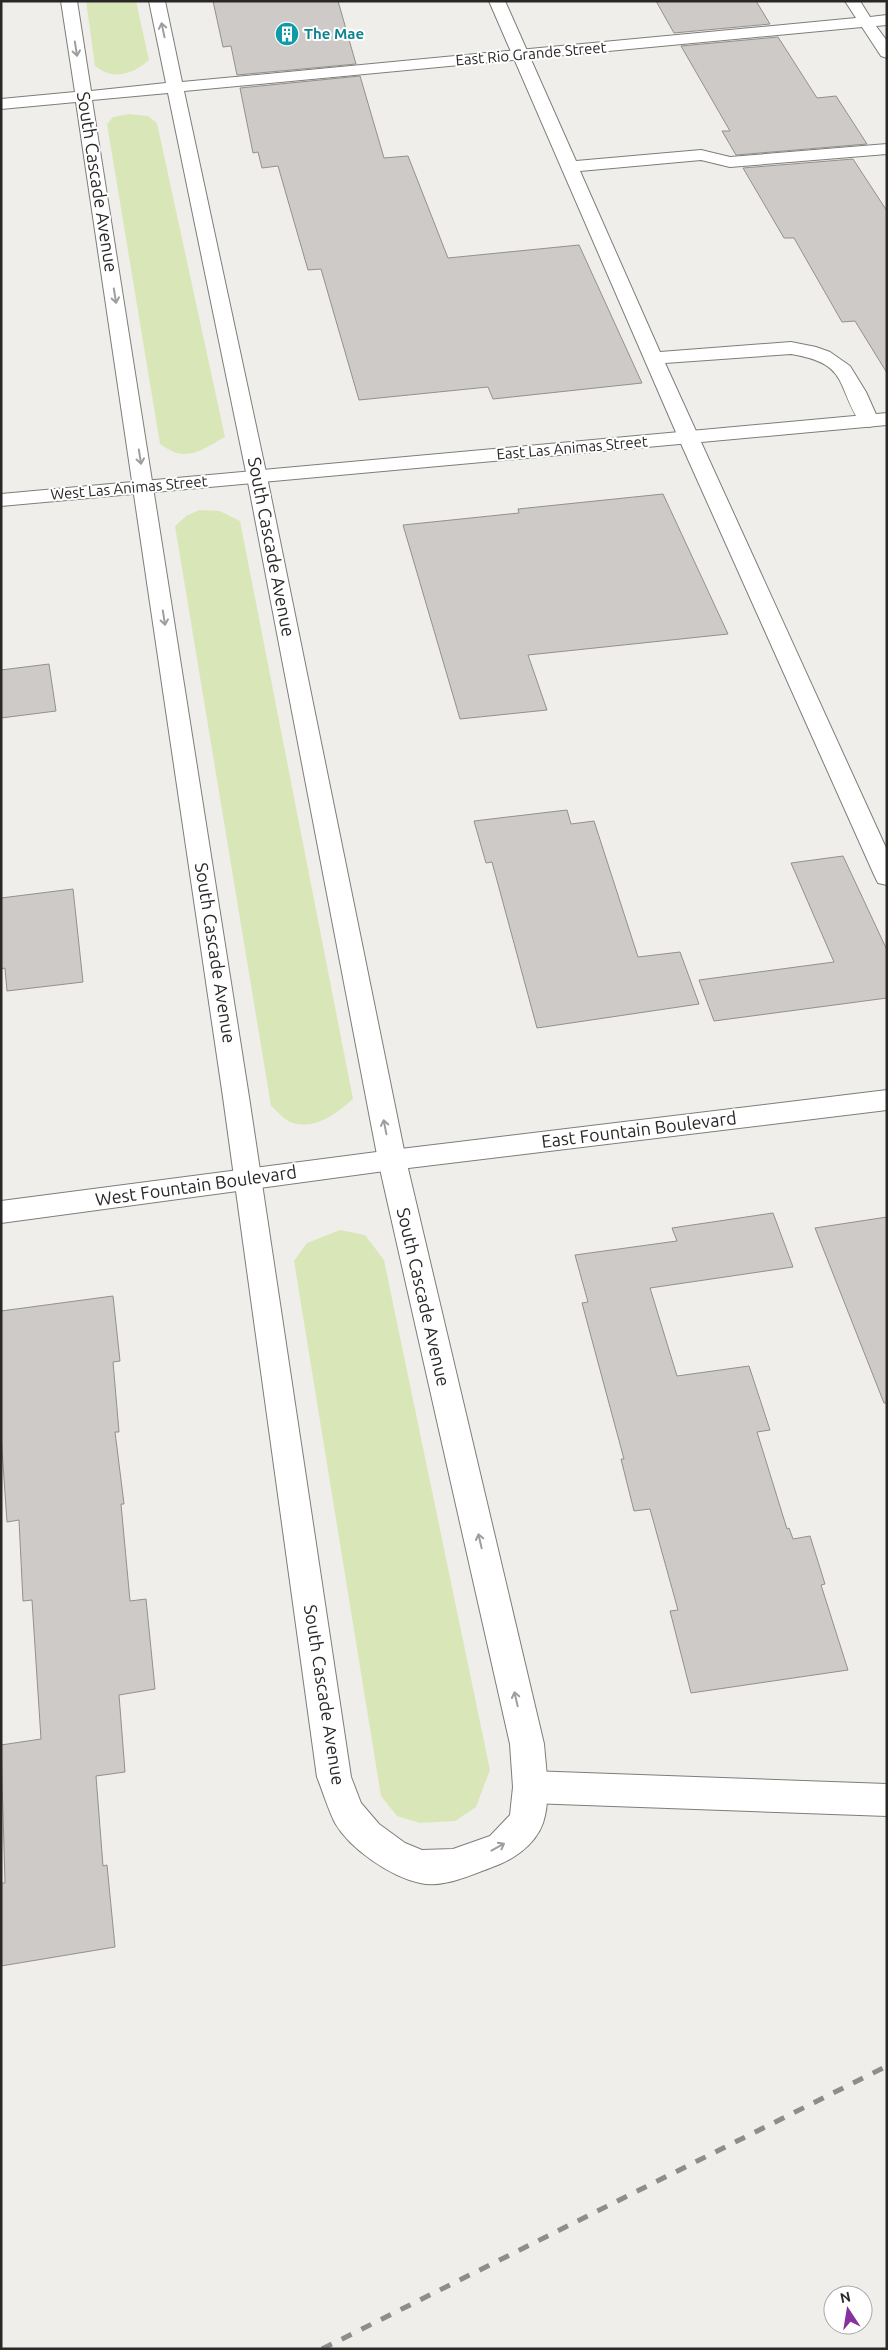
<svg xmlns="http://www.w3.org/2000/svg" width="888" height="2350" viewBox="0 0 888 2350" font-family="Ubuntu,sans-serif">
<rect width="100%" height="100%" fill="#efeeea"/>
<path fill="#d9e7b8" d="M86 1H136L149 60C134 74 113 81 95 66Z
M129 114 148 116 157 123 225 437C201 450 187 464 160 444L107 124 113 117Z
M199 510 220 511 240 521 353 1099C337 1113 316 1130 293 1123 285 1121 277 1111 271 1106L175 526 186 516Z
M340 1230 365 1235 384 1260 490 1770 476 1807 455 1821 420 1823 397 1816 381 1796 294 1261 307 1243Z"/>
<path fill="#cdcac7" stroke="#93908d" d="M213 1H338L356 64 237 75 231 46 223 47Z
M656 1H756L770 24 674 33Z
M778 37 817 98 836 96 867 144 736 155 722 131H730L681 46Z
M360 76 384 158 408 156 448 258 579 245 642 383 493 399 488 387 359 400 321 269 308 270 278 166 262 168 258 152 253 153 240 88Z
M853 159 887 211V373L855 321 842 322 794 238H784L743 168Z
M663 494 728 634 528 655 547 710 460 719 403 525 519 513 518 509Z
M49 664 56 711 1 718V670Z
M567 810 571 824 594 821 638 957 680 952 699 1004 537 1028 492 862 486 863 474 821Z
M843 856 887 950V998L714 1021 699 980 834 962 791 863Z
M73 889 83 982 7 991 5 968 1 969V898Z
M773 1213 793 1267 650 1288 677 1376 749 1366 770 1430 757 1432 787 1529 789 1528 793 1539 810 1536 825 1584 821 1585 848 1670 691 1693 670 1611 678 1610 650 1509 634 1511 621 1459H624L582 1303 588 1302 575 1255 677 1241 672 1228Z
M887 1217V1403H884L815 1228Z
M113 1296 120 1361 113 1362 119 1432H115L124 1504H121L130 1601 146 1599 155 1689 119 1695 125 1772 96 1776 103 1866 107 1865 115 1947 1 1966V1883H5L1 1745 41 1739 32 1600 23 1601 19 1520 7 1522 1 1435V1311Z"/>
<g fill="none" stroke-linecap="round" stroke-linejoin="round">
<g stroke="#7e7d7a" stroke-width="2">
<path id="service" d="M489 1H505L576 161 701 150 730 157 887 144V154L730 167 701 160 580 171 660 352 791 342 816 347 830 352 850 366 866 392 879 421 876 425 869 427 862 425C835 386 851 364 791 354L665 363 887 850V885L878 883 875 877 678 437Z
M530 1771 887 1784V1816L530 1803 518 1798 513 1787 518 1776Z"/>
</g>
<g stroke="#7e7d7a" stroke-width="2">
<path id="minor" d="M887 413V425L1 506V494Z
M887 1090V1110L392 1170 1 1223V1201L392 1150Z"/>
</g>
<g stroke="#7e7d7a" stroke-width="2">
<path id="tertiary" d="M61 1H77L91 91 166 83 149 1H165L182 82 856 18 845 1H860L870 17 887 15V25L876 26 887 41V58L881 56 862 27 184 91 267 477 406 1160 544 1744C546 1769 551 1799 543 1823 535 1846 511 1861 490 1868 469 1876 443 1888 420 1883 391 1877 350 1849 335 1823 328 1809 323 1792 317 1777L223 1097 76 102 1 109V99L75 92ZM168 93 247 477 378 1160 510 1744 513 1787 510 1815 490 1836 453 1849 422 1850 405 1843 379 1824 361 1803 351 1777 249 1097 92 100Z"/>
</g>
<use href="#service" fill="#fff" fill-rule="evenodd"/>
<use href="#minor" fill="#fff" fill-rule="evenodd"/>
<use href="#tertiary" fill="#fff" fill-rule="evenodd"/>
<path stroke="#8e8d8b" stroke-width="5" stroke-dasharray="11 11" stroke-linecap="butt" d="M322 2349 887 2066"/>
</g>
<defs><path id="oneway-shaft" d="M-6 0H5M1.5-3L5.5 0L1.5 3" fill="none" stroke-width="1.6" stroke-linecap="round" stroke-linejoin="round" transform="scale(1.25)"/></defs>
<g stroke="#9f9e9e">
<use href="#oneway-shaft" transform="translate(163 30) rotate(-102)"/>
<use href="#oneway-shaft" transform="translate(76 49) rotate(81)"/>
<use href="#oneway-shaft" transform="translate(115 296) rotate(81)"/>
<use href="#oneway-shaft" transform="translate(140 457) rotate(81)"/>
<use href="#oneway-shaft" transform="translate(164 618) rotate(81)"/>
<use href="#oneway-shaft" transform="translate(385 1127) rotate(-101)"/>
<use href="#oneway-shaft" transform="translate(480 1541) rotate(-103)"/>
<use href="#oneway-shaft" transform="translate(516 1699) rotate(-103)"/>
<use href="#oneway-shaft" transform="translate(498 1847) rotate(-29)"/>
</g>
<defs>
<g id="building-disc" transform="scale(1.25)"><circle r="9.5" fill="#0f9aa8" stroke="#fff"/><path d="M-4-6H4V6H1V3H-1V6H-4ZM-2.5-4.3h1.7v1.8h-1.7ZM.8-4.3h1.7v1.8H.8ZM-2.5-1h1.7V.8h-1.7ZM.8-1h1.7V.8H.8Z" fill="#fff"/></g>
</defs>
<g fill-rule="evenodd">
<use href="#building-disc" x="287" y="34"/>
</g>
<g text-anchor="middle" stroke-width="4" stroke-linejoin="round" paint-order="stroke">
<g font-size="15" font-weight="bold" fill="#0d838f" stroke="#fff" text-anchor="start">
<text x="304" y="39">The Mae</text>
</g>
<g font-size="15" fill="#292827" stroke="#fff">
<text transform="translate(531 54) rotate(-5)" y="5">East Rio Grande Street</text>
<text transform="translate(572 448) rotate(-5)" y="5">East Las Animas Street</text>
<text transform="translate(129 488) rotate(-5)" y="5">West Las Animas Street</text>
</g>
<g font-size="18" fill="#292827" stroke="#fff">
<text transform="translate(97 182) rotate(81)" y="6">South Cascade Avenue</text>
<text transform="translate(271 547) rotate(79)" y="6">South Cascade Avenue</text>
<text transform="translate(215 953) rotate(81)" y="6">South Cascade Avenue</text>
<text transform="translate(639 1130) rotate(-7)" y="6">East Fountain Boulevard</text>
<text transform="translate(196 1186) rotate(-8)" y="6">West Fountain Boulevard</text>
<text transform="translate(423 1297) rotate(77)" y="6">South Cascade Avenue</text>
<text transform="translate(324 1695) rotate(81)" y="6">South Cascade Avenue</text>
</g>
</g>
<rect width="888" height="2350" fill="none" stroke="#292827" stroke-width="5"/>
<g transform="translate(848 2310) rotate(348)"><circle r="24" fill="#ffffff" stroke="#a9a9a9"/>
<path d="M0-4L9 19L0 12L-9 19Z" fill="#88309c"/>
<text y="-8" font-size="14" font-weight="bold" text-anchor="middle" fill="#292827">N</text>
</g>
</svg>
